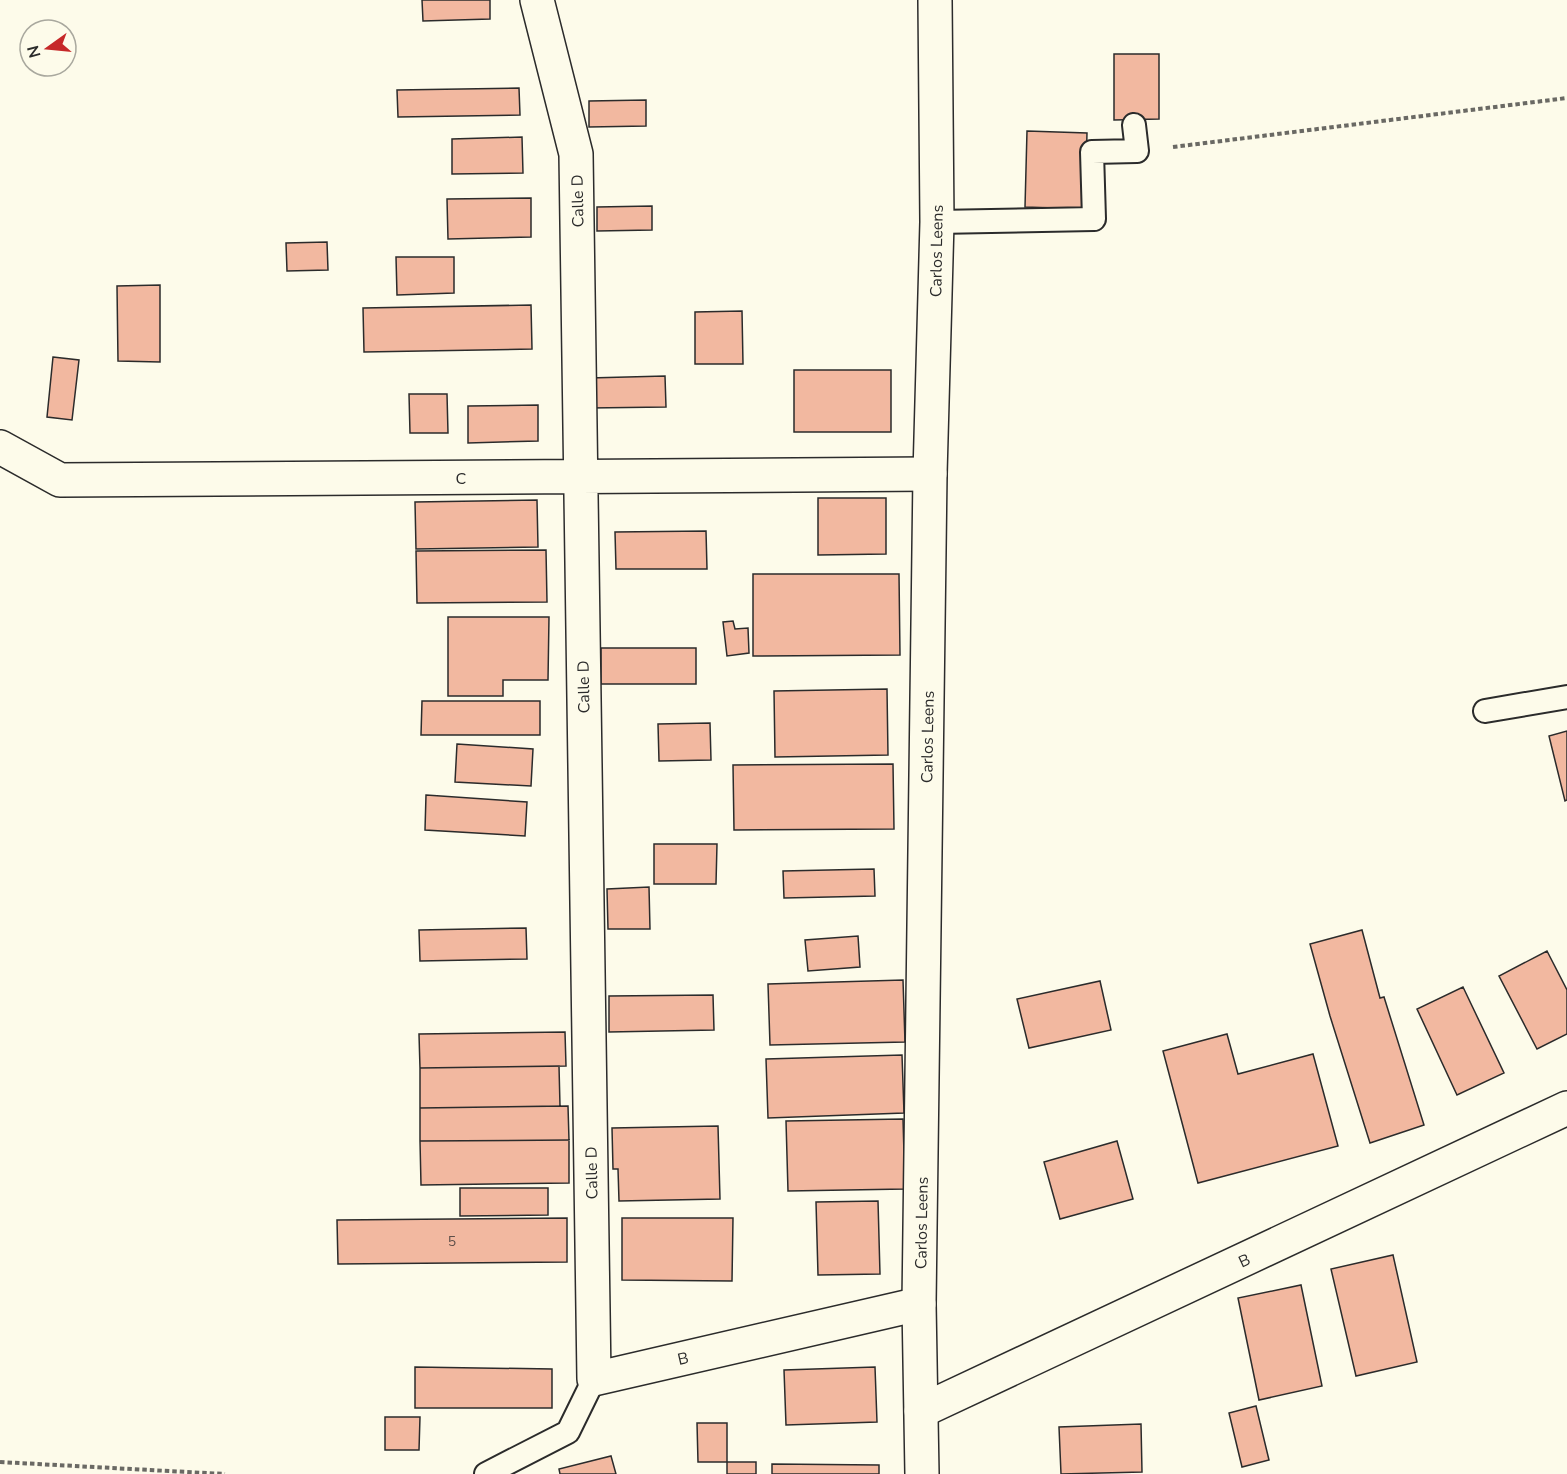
<svg xmlns="http://www.w3.org/2000/svg" width="1567" height="1474" viewBox="0 0 1567 1474" font-family="'Nunito Sans',sans-serif">
<rect width="100%" height="100%" fill="#fdfbea"/>
<path fill="#f2b8a0" stroke="#2b2b2b" stroke-width="1.5" d="M422 0H490V19L423 21Z
M1114 54H1159V119L1114 120Z
M519 88 520 115 398 117 397 90Z
M646 100V126L589 127V101Z
M1027 131 1087 133 1085 209 1025 207Z
M522 137 523 173 452 174V139Z
M531 198V237L448 239 447 199Z
M652 206V230L597 231V207Z
M327 242 328 270 287 271 286 243Z
M396 257H454V293L397 295Z
M160 285V362L118 361 117 286Z
M531 305 532 349 364 352 363 308Z
M742 311 743 364H695V312Z
M53 357 79 360 72 420 47 417Z
M794 370H891V432H794Z
M665 376 666 407 589 408V378Z
M409 394H447L448 433H410Z
M538 405V441L468 443V406Z
M818 498H886V554L818 555Z
M537 500 538 547 416 549 415 502Z
M706 531 707 569H616L615 532Z
M546 550 547 602 417 603 416 551Z
M753 574H899L900 655 753 656Z
M448 617H549L548 680H503V696H448Z
M733 621 735 629 748 628 749 653 727 656 723 622Z
M601 648H696V684H601Z
M887 689 888 755 775 757 774 691Z
M422 701H540V735H421Z
M710 723 711 760 659 761 658 724Z
M1567 731V800L1565 801 1549 736Z
M457 744 533 749 531 786 455 782Z
M893 764 894 829 734 830 733 765Z
M426 795 527 802 525 836 425 830Z
M654 844H717L716 884H654Z
M874 869 875 896 784 898 783 871Z
M649 887 650 929H608L607 889Z
M526 928 527 959 420 961 419 930Z
M1362 930 1380 998 1384 997 1424 1125 1370 1143 1330 1016 1310 944Z
M858 936 860 967 808 971 805 940Z
M1547 951 1567 990V1034L1537 1049 1499 976Z
M903 980 905 1042 770 1045 768 984Z
M1100 981 1111 1030 1029 1048 1017 999Z
M1463 987 1504 1073 1457 1095 1417 1009Z
M713 995 714 1030 609 1032V996Z
M565 1032 566 1066 420 1068 419 1034Z
M1227 1034 1238 1074 1313 1054 1338 1146 1198 1183 1163 1051Z
M902 1055 904 1113 768 1118 766 1059Z
M559 1066 560 1106 420 1108V1068Z
M568 1106 569 1140 420 1141V1108Z
M903 1119 905 1189 788 1191 786 1121Z
M718 1126 720 1199 619 1201 618 1169H613L612 1128Z
M569 1140V1183L421 1185 420 1141Z
M1117 1141 1133 1199 1060 1219 1044 1162Z
M460 1188H548V1215L460 1216Z
M878 1201 880 1274 818 1275 816 1202Z
M567 1218V1262L338 1264 337 1220Z
M622 1218H733L732 1281 622 1280Z
M1393 1255 1417 1362 1356 1376 1331 1269Z
M1301 1285 1322 1386 1259 1400 1238 1298Z
M415 1367 552 1369V1408H415Z
M875 1367 877 1422 786 1425 784 1370Z
M1256 1406 1269 1460 1242 1467 1229 1413Z
M385 1417H420L419 1450H385Z
M697 1423H727V1462H698Z
M1141 1424 1142 1472 1061 1474 1059 1427Z
M611 1456 616 1474H560L559 1469Z
M727 1462H756V1474H727Z
M772 1464 879 1465V1474H772Z"/>
<g fill="none" stroke-linecap="round" stroke-linejoin="round">
<g stroke="#2b2b2b" stroke-width="26">
<path id="lane" d="M937 222 1094 219 1092 152 1137 151 1134 125
M1485 711 1567 697
M486 1474 568 1432 594 1379"/>
</g>
<g stroke="#2b2b2b" stroke-width="36">
<path id="street" d="M537 0 576 154 594 1379 919 1304
M0 447 60 480 930 474
M921 1411 1567 1108"/>
</g>
<g stroke="#2b2b2b" stroke-width="36">
<path id="secondary" d="M922 1474 919 1304 930 474 937 222 935 0"/>
</g>
<path stroke="#6a6964" stroke-width="4" stroke-dasharray="4.5 3" stroke-linecap="butt" d="M1173 147 1567 98
M0 1462 225 1474"/>
<use href="#lane" stroke="#fdfbea" stroke-width="22"/>
<use href="#street" stroke="#fdfbea" stroke-width="33"/>
<use href="#secondary" stroke="#fdfbea" stroke-width="33"/>
</g>
<g text-anchor="middle" stroke-width="4.5" stroke-linejoin="round" paint-order="stroke">
<g font-size="14" fill="#5d4e48">
<text x="452" y="1246">5</text>
</g>
<g font-size="16" fill="#2b2b2b" stroke="#fdfbea">
<text transform="translate(577 201) rotate(-91)" y="6">Calle D</text>
<text transform="translate(936 251) rotate(-89)" y="6">Carlos Leens</text>
<text x="461" y="484">C</text>
<text transform="translate(583 687) rotate(-91)" y="6">Calle D</text>
<text transform="translate(927 737) rotate(-89)" y="6">Carlos Leens</text>
<text transform="translate(591 1173) rotate(-91)" y="6">Calle D</text>
<text transform="translate(921 1223) rotate(-89)" y="6">Carlos Leens</text>
<text transform="translate(1244 1260) rotate(-25)" y="6">B</text>
<text transform="translate(683 1358) rotate(-13)" y="6">B</text>
</g>
</g>
<g transform="translate(48 48) rotate(255)"><circle r="28" fill="#fdfbea" stroke="#a9a89e" stroke-width="1.5"/>
<path d="M0-4.5L10 22L0 15L-10 22Z" fill="#c62828"/>
<text y="-9" font-size="16" font-weight="bold" text-anchor="middle" fill="#2b2b2b">N</text>
</g>
</svg>
